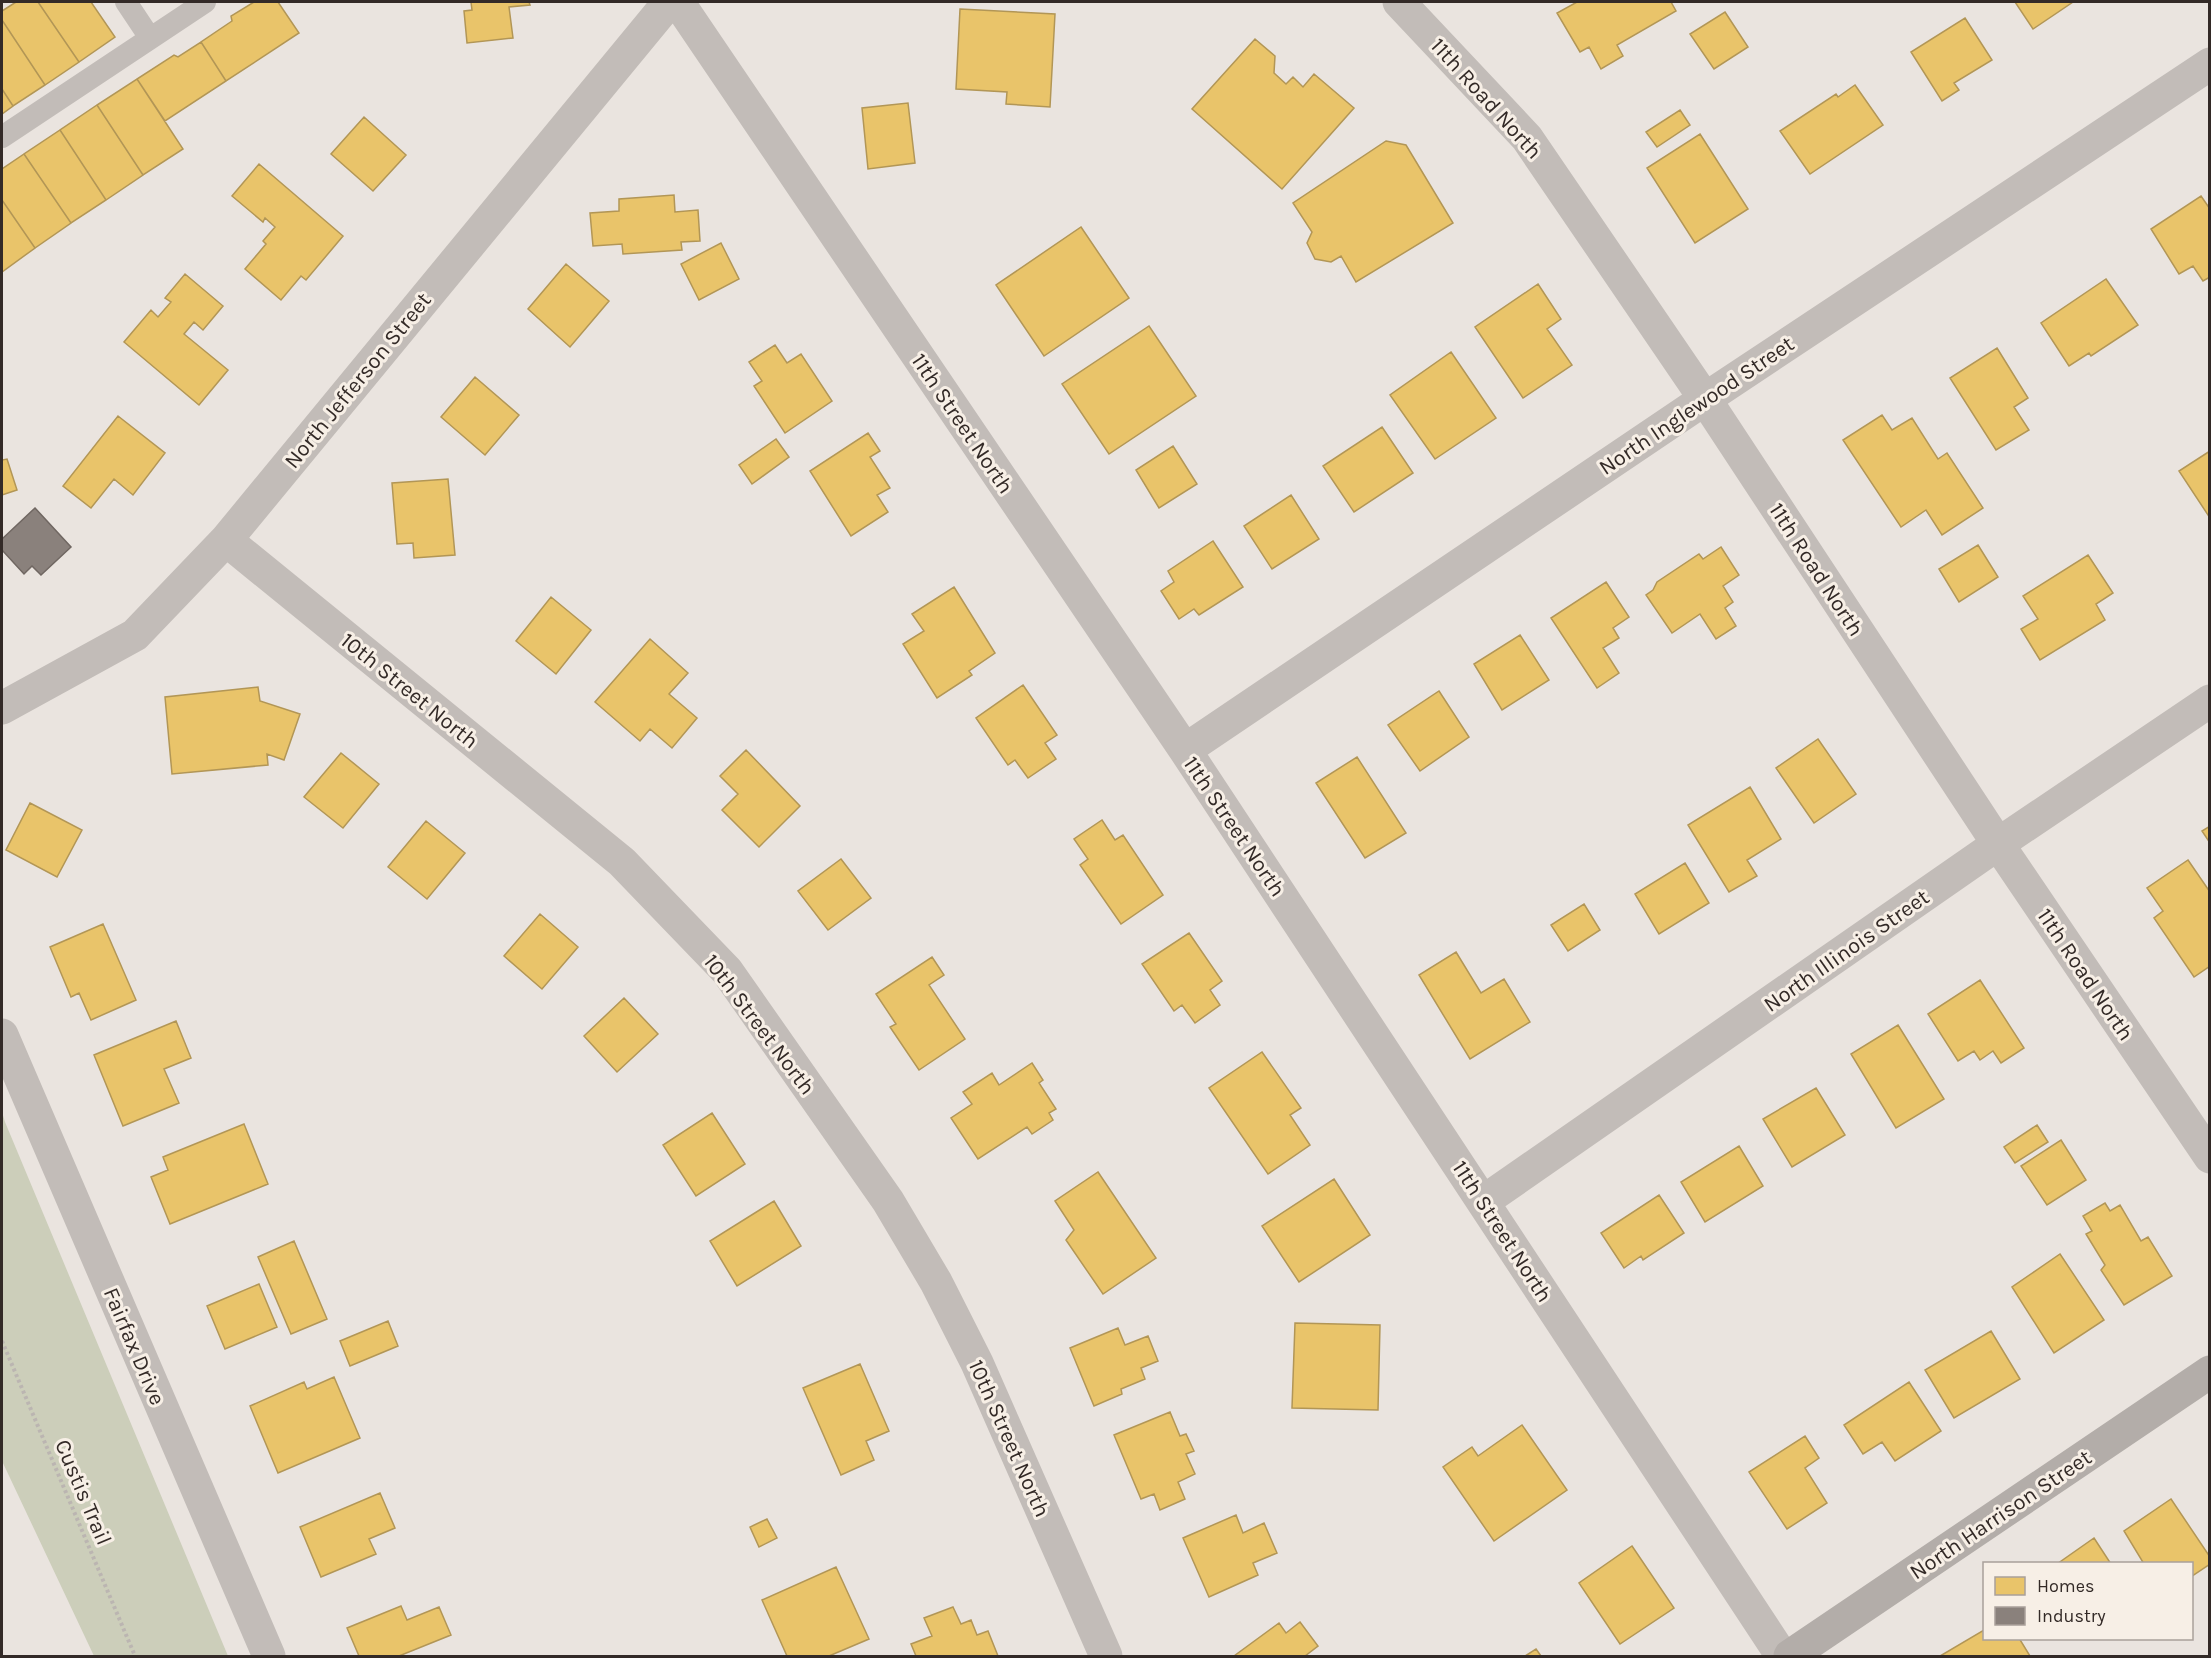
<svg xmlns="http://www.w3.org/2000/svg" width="2211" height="1658" viewBox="0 0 2211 1658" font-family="Karla,sans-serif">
<rect width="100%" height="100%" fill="#eae4df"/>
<path fill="#ccceba" d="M2 1112 5 1122 228 1656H94L2 1461Z"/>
<path fill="#e9c46a" stroke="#b29656" stroke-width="1.5" d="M16 2H38L79 62 45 85 2 20V11Z
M38 2H91L115 37 79 62Z
M254 2H278L299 33 226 81 201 42 232 21 231 16Z
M471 2H529L530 5 509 7 513 38 467 43 464 11 472 10Z
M1577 2H1671L1676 11 1617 45 1623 56 1601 69 1589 47 1580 52 1557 13Z
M2015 2H2073L2033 29Z
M960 9 1055 14 1050 107 1006 104 1007 92 956 89Z
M1725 12 1748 47 1714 69 1690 34Z
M1965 18 1992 60 1954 83 1959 90 1942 101 1911 52Z
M2 20 45 85 13 106 2 89Z
M1255 39 1275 56 1274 73 1286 84 1293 77 1303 87 1314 74 1354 108 1282 189 1192 109Z
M201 42 226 81 165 121 137 79 174 55 178 57Z
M137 79 183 149 143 175 97 105Z
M1855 85 1883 125 1810 174 1780 131 1836 94 1838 97Z
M2 89 13 106 2 114Z
M908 103 915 163 868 169 862 108Z
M97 105 143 175 106 200 60 130Z
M1680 110 1690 125 1657 147 1646 132Z
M364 117 406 155 373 191 331 154Z
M60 130 106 200 71 223 24 154Z
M1700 134 1748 209 1695 243 1647 168Z
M1386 141 1406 145 1453 223 1356 282 1341 256 1331 262 1315 259 1307 243 1312 232 1293 203Z
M24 154 71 223 35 248 2 200V169Z
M259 164 343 236 306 280 301 276 281 300 245 269 266 244 263 241 275 227 265 218 263 222 232 196Z
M674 195 675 212 698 210 700 241 681 242 682 250 623 254 622 244 593 246 590 213 619 211V199Z
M2201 196 2210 209V277L2203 281 2193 266 2179 274 2151 229Z
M2 200 35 248 2 272Z
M1081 227 1129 298 1044 356 996 285Z
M721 243 739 279 699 300 681 264Z
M566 264 609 301 570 347 528 309Z
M185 274 223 306 203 330 194 322 184 334 228 370 199 405 124 342 151 310 158 317 171 302 165 298Z
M2106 279 2138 325 2091 356 2089 353 2069 366 2041 323Z
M1538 284 1561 319 1547 329 1572 365 1523 398 1475 327Z
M1149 326 1196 396 1109 454 1062 384Z
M775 345 787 363 801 354 832 401 785 433 754 386 762 381 749 362Z
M1997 348 2028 398 2014 407 2029 430 1996 450 1950 378Z
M1451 352 1496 418 1435 459 1390 395Z
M475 377 519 415 485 455 441 417Z
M1882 415 1892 430 1912 418 1938 459 1947 453 1983 508 1942 535 1926 510 1901 527 1843 440Z
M118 416 165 453 133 495 114 479 91 508 63 486Z
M1382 427 1413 473 1354 512 1323 466Z
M868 433 880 451 870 457 890 488 877 495 888 512 851 536 810 471Z
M776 439 789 457 752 484 739 465Z
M1173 446 1197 484 1159 508 1136 470Z
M2210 451V518L2179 471Z
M7 459 17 490 2 495V460Z
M448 479 455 555 414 558 413 543 397 544 392 483Z
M1291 495 1319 539 1272 569 1244 526Z
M1213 541 1243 587 1199 615 1194 609 1179 619 1161 591 1174 582 1168 571Z
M1978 545 1998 577 1959 602 1939 569Z
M1721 547 1739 575 1723 586 1733 602 1725 608 1736 626 1716 639 1700 614 1672 633 1646 595 1653 590 1657 582 1699 554 1703 559Z
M2088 555 2113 593 2096 604 2105 620 2040 660 2021 629 2038 619 2023 596Z
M1606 582 1629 617 1613 628 1619 638 1603 648 1619 673 1597 688 1551 618Z
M954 587 995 653 969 671 972 675 937 698 903 644 924 631 912 614Z
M551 597 591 630 556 674 516 641Z
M1520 635 1549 680 1502 710 1474 664Z
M650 639 688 673 669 694 697 718 672 748 650 729 640 741 595 702Z
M1023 685 1057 735 1045 743 1056 759 1028 778 1015 760 1008 765 976 718Z
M258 687 260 701 300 714 284 760 267 754 268 765 172 774 165 697Z
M1439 691 1469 737 1420 771 1388 725Z
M1818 739 1856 794 1814 823 1776 768Z
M746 750 800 806 759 847 722 810 738 794 720 776Z
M341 753 379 784 343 828 304 797Z
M1357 757 1406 833 1365 858 1316 783Z
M1750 787 1781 839 1747 860 1757 876 1729 892 1688 825Z
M30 803 82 830 57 877 6 850Z
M1102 820 1115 840 1123 835 1163 895 1121 924 1080 865 1088 859 1074 839Z
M426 821 465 853 427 899 388 867Z
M2210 826V843L2202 831Z
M841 859 871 898 828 930 798 891Z
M2188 860 2210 892V966L2194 977 2154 918 2163 911 2147 888Z
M1685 863 1709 903 1659 934 1635 894Z
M1584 904 1600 930 1568 951 1551 925Z
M540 914 578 947 542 989 504 956Z
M103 924 136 1000 91 1020 79 993 71 997 50 947Z
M1189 933 1222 981 1210 990 1220 1005 1195 1023 1182 1005 1174 1011 1142 964Z
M1456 952 1481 993 1504 979 1530 1022 1470 1059 1419 975Z
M932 957 944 975 929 985 965 1039 919 1070 890 1027 896 1024 876 994Z
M1980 980 2024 1048 2001 1063 1993 1051 1980 1060 1974 1051 1958 1061 1928 1014Z
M624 998 658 1034 617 1072 584 1036Z
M176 1021 191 1058 164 1069 179 1103 123 1126 94 1055Z
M1898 1025 1944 1099 1896 1128 1851 1054Z
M1262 1052 1301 1108 1290 1115 1310 1145 1268 1174 1209 1088Z
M1032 1063 1043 1080 1039 1083 1056 1109 1049 1113 1053 1120 1032 1134 1027 1127 978 1159 951 1118 972 1104 963 1092 992 1073 999 1085Z
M1816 1088 1845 1135 1792 1167 1763 1119Z
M712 1113 745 1164 696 1196 663 1145Z
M244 1124 268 1184 170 1224 151 1177 168 1170 163 1157Z
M2037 1125 2048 1142 2015 1163 2004 1147Z
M2061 1140 2086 1180 2047 1205 2021 1166Z
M1739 1146 1763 1186 1705 1222 1681 1182Z
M1098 1172 1156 1258 1103 1294 1066 1240 1074 1230 1055 1201Z
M1334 1179 1370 1235 1299 1282 1262 1226Z
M1659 1195 1684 1233 1643 1260 1641 1256 1624 1268 1601 1233Z
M774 1201 801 1246 737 1286 710 1241Z
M2105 1203 2110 1211 2120 1205 2141 1241 2148 1237 2172 1276 2124 1305 2101 1270 2105 1265 2086 1234 2092 1231 2083 1216Z
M294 1241 327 1319 291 1334 258 1257Z
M2060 1254 2104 1320 2054 1353 2012 1287Z
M259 1284 277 1327 225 1349 207 1306Z
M388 1321 398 1346 350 1366 340 1341Z
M1295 1323 1380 1325 1378 1410 1292 1408Z
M1118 1328 1125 1345 1148 1336 1158 1361 1141 1368 1145 1379 1121 1389 1122 1394 1094 1406 1070 1348Z
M1991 1331 2020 1379 1954 1418 1925 1370Z
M860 1364 889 1431 866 1441 874 1460 841 1475 803 1388Z
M334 1377 360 1438 278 1473 250 1406 304 1382 307 1389Z
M1909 1382 1941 1431 1895 1461 1882 1442 1863 1454 1844 1425Z
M1170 1412 1180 1436 1186 1434 1194 1451 1186 1454 1195 1474 1178 1482 1185 1499 1160 1510 1154 1494 1141 1499 1114 1435Z
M1522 1425 1567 1490 1494 1541 1443 1467 1472 1447 1478 1456Z
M1805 1436 1819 1458 1805 1468 1827 1503 1787 1529 1749 1472Z
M380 1493 395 1528 369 1539 376 1554 321 1577 300 1527Z
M2171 1499 2210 1557V1564L2192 1576V1564H2144L2124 1531Z
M1236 1515 1243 1533 1264 1523 1277 1553 1253 1563 1258 1575 1209 1597 1183 1538Z
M767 1519 777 1538 759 1547 750 1527Z
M2094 1538 2111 1564H2057Z
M1632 1546 1674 1608 1620 1644 1579 1583Z
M836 1567 869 1639 829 1656H787L762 1600Z
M401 1606 407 1620 439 1607 451 1635 399 1656H359L347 1628Z
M953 1607 961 1624 971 1620 977 1635 988 1631 998 1656H916L911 1644 932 1636 924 1618Z
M1300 1622 1318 1646 1305 1656H1234L1279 1623 1286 1633Z
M1984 1630V1638H2019L2030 1656H1940Z
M1536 1649 1541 1656H1525Z"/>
<path fill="#8a817c" stroke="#706762" stroke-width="1.5" d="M35 508 71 547 41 575 32 566 24 574 2 550V539Z"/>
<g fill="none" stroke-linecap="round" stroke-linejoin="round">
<path stroke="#bbb5b1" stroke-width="4" stroke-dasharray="3 3" stroke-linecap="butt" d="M2 1341 135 1656"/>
<path stroke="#c2bcb8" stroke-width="22" d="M126 2 150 38
M2 137 205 2"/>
<path stroke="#c2bcb8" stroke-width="33" d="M678 2 1185 750 1782 1656
M1399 2 1527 138 1705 399 1998 844 2210 1157
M226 540 622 862 727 971 888 1201 936 1282 977 1363 1106 1656
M2 708 135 635 226 540 669 2
M1185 750 1705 399 2210 64
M2 1035 269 1656
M1484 1201 1998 844 2210 701"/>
<path stroke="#b3ada9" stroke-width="33" d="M1790 1656 2210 1372"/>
</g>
<g text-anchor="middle" stroke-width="6" stroke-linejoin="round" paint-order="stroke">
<g font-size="22" fill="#332a27" stroke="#f7efe6">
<text transform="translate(1487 98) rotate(48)" y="8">11th Road North</text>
<text transform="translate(357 380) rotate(-51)" y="8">North Jefferson Street</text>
<text transform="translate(1696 405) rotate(-34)" y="8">North Inglewood Street</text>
<text transform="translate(963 423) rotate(56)" y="8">11th Street North</text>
<text transform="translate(1817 569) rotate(57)" y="8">11th Road North</text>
<text transform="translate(410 690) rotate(39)" y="8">10th Street North</text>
<text transform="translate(1235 826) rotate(56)" y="8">11th Street North</text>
<text transform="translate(1846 950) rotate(-35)" y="8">North Illinois Street</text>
<text transform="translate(2086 974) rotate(56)" y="8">11th Road North</text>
<text transform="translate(760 1024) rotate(53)" y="8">10th Street North</text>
<text transform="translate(1503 1231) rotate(57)" y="8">11th Street North</text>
<text transform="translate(135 1346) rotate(67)" y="8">Fairfax Drive</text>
<text transform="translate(1010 1438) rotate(66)" y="8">10th Street North</text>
<text transform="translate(84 1492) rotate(67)" y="8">Custis Trail</text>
<text transform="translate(2000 1514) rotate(-34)" y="8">North Harrison Street</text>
</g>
</g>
<rect width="2211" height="1658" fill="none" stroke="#332a27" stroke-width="6"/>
<rect x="1983" y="1562" width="210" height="78" fill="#f7efe6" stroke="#a9a09a" stroke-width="1.5"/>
<rect x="1995" y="1577" width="30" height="18" fill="#e9c46a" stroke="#a9a09a" stroke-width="1.5"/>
<text x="2037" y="1592" font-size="18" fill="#332a27">Homes</text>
<rect x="1995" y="1607" width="30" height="18" fill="#8a817c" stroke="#a9a09a" stroke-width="1.5"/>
<text x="2037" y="1622" font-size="18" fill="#332a27">Industry</text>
</svg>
